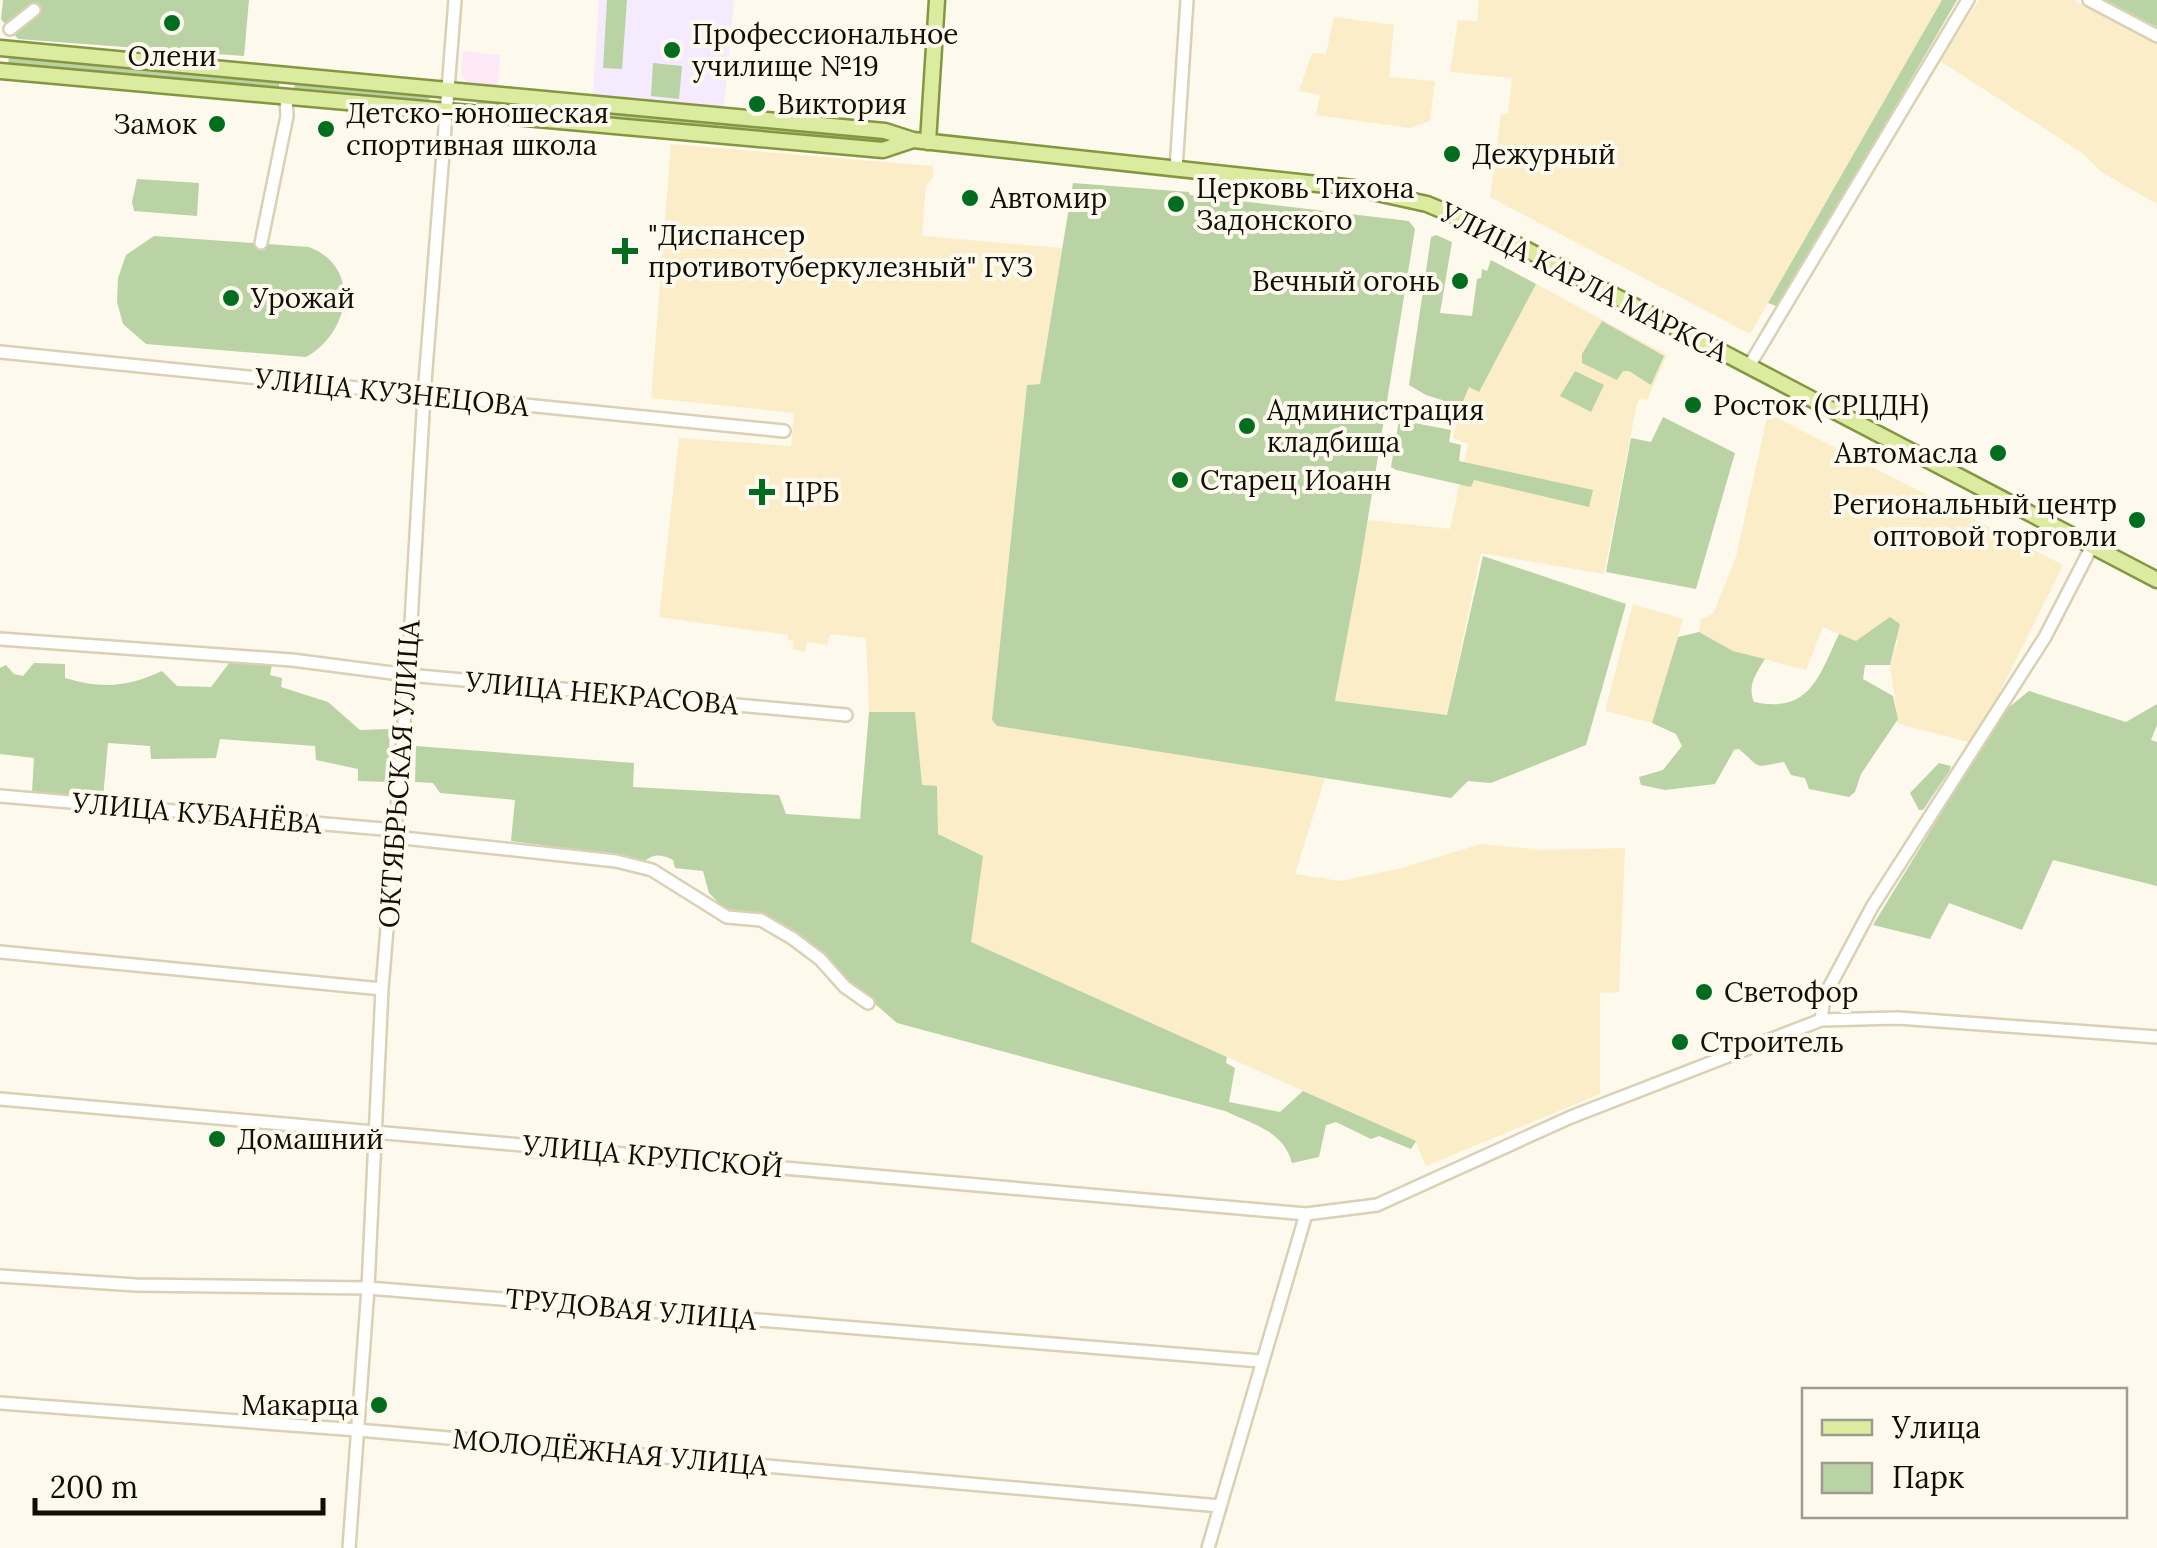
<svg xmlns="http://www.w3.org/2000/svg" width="2157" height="1548" viewBox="0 0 2157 1548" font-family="Lora,serif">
<rect width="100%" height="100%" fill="#fdf9ed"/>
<path fill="#fde8f7" d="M463 51 500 55 498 86 468 83 461 74Z"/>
<path fill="#faedc8" d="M1479 0H1942L1750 334 1490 197 1501 114H1508L1512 78 1450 72 1458 20 1477 21Z
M1979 0H2073L2157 44V204L2100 171 2081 152 1940 61Z
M1334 17 1394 25 1389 77 1435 81 1430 121 1410 128 1316 115 1320 95 1299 91 1312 53 1326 54Z
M671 144 933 166V178L926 186 922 236 1062 248 1040 384 1027 385 992 720 997 726 1325 778 1295 874 1340 881 1402 868 1481 844 1542 850 1625 848 1619 992 1600 993V1094L1426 1166 1415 1141 971 942 982 857 938 834 937 787 922 786 915 713 869 712 866 638 830 634 827 645 807 642 805 652 793 649 794 641 788 640V635L659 617 679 438 791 446 794 413 651 398Z
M1509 269 1667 355 1647 400 1641 398 1637 403 1604 574 1481 553 1447 715 1335 702 1368 520 1450 529 1468 444 1453 438 1461 407 1443 401Z
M1768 413 2063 565 1993 706 1968 742 1896 723 1898 719 1890 665 1898 640 1856 641 1823 627 1806 670 1733 651 1699 632 1701 619 1713 614 1736 557Z
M1633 604 1683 619 1652 723 1605 711Z"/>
<path fill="#f6eafe" d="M599 0H734L724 107 593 94Z"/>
<path fill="#b9d3a4" d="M3 0H249L244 56 18 39 1 19Z
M607 0H627L622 69 603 68Z
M1942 0H1957L1779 307 1768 303Z
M2105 0H2157V27Z
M9 55 279 79V90L8 66Z
M653 63 682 66 679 99 651 96Z
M295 80 430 93 429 104 294 91Z
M477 98 859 133 858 141 476 108Z
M137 179 199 183 197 216 134 211 132 202Z
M1073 183 1189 192 1190 195 1409 221 1415 229 1360 567 1335 701 1447 715 1483 556 1626 604 1586 745 1491 783 1468 781 1451 798 997 726 992 720 1027 385 1040 384Z
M1436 235 1452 242 1440 313 1472 316 1477 279 1481 278 1482 269 1487 271 1491 260 1536 284 1479 392 1469 387 1461 406 1426 395 1409 385 1431 237Z
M154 236 309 247C362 267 350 333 306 357L146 344 123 324 117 302 118 278 126 255Z
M1602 321 1664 356 1651 385 1629 371H1623L1617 380 1582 363V354Z
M1575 371 1604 385 1591 412 1560 396Z
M1663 417 1735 453 1696 589 1606 572 1631 438 1651 442Z
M1399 420 1451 430 1449 442 1461 445 1459 461 1593 490 1589 507 1474 480 1471 487 1396 470 1391 467Z
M1890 617 1900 624 1890 665H1865L1863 679 1893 696 1898 719 1861 774 1855 792 1849 797 1809 789 1805 778 1791 775 1784 762C1752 767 1763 770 1739 749L1734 750 1715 784 1665 790 1641 785 1639 777 1663 770 1682 746 1676 734 1652 723 1678 637 1699 632 1733 651 1765 659C1756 674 1747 685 1754 702 1810 714 1819 676 1839 634L1856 641Z
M230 662 272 664 270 675 282 678 281 687 328 702 360 730 390 729 388 782 358 781V769L316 760 315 746 220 739 216 758 151 759 150 746 108 743 103 798 32 793 34 758 0 754V668L6 665 14 674 23 676 34 663 65 664V678C102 689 128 687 162 671L177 686 211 687Z
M2029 691 2126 722 2157 704V725L2151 740 2157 742V886L2053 860 2022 930 1949 903 1930 939 1873 925 2003 712Z
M869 712H915L922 785 937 786 938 834 983 856 971 942 1227 1057 1226 1063 1235 1068 1229 1102 1280 1112 1303 1091 1416 1141 1411 1149 1379 1136 1371 1139 1336 1122 1326 1125 1319 1157 1292 1163C1284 1131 1252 1124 1225 1111L897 1023 795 934 761 914 724 908 709 893 703 871 675 868 673 860C661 854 652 853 642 864L618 855 511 841 515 800 440 793 433 783 415 782 416 746 634 763 633 787 779 795 786 814 860 819Z
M1939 763 1951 766 1950 770 1923 810H1919L1910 793Z"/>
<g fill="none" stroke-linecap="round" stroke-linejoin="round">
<g stroke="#dad0b3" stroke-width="16">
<path id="minor" d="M2089 0 2157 36
M10 29 34 10
M1176 169 1187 0
M261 243 287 116 286 97
M0 352 784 431
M1749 366 1968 0
M0 639 292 660 408 675 846 715
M0 796 395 830
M394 837 616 861 652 870 727 917 761 920 792 938 820 959 845 987 868 1003
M0 952 382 989
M1821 1020 1824 997 1872 907 2045 637 2092 546
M0 1099 1306 1214 1377 1205 1571 1117 1821 1020 1898 1018 2157 1037
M0 1276 136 1285 368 1288 1260 1361
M0 1403 358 1430 1220 1506
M349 1548 368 1288 382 989 408 675 424 395 455 0
M1208 1548 1306 1214"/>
</g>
<g stroke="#859641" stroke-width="19">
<path id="major" d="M0 48 885 131 913 140 1354 188 1427 204 1489 230 2157 580
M0 71 883 150 913 140
M928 142 937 0"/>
</g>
<use href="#minor" stroke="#fff" stroke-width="11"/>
<use href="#major" stroke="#dbeca1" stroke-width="14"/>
</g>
<g fill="#016e1f" stroke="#fdf9ed" stroke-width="4">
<circle cx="172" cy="23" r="10"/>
<circle cx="672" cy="50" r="10"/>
<circle cx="757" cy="104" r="10"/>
<circle cx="217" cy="124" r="10"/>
<circle cx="326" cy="129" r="10"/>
<circle cx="1452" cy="154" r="10"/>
<circle cx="970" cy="198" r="10"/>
<circle cx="1176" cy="204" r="10"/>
<path d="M620 236h10v10h10v10h-10v10h-10v-10h-10v-10h10z"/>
<circle cx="1460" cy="281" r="10"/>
<circle cx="231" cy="298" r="10"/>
<circle cx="1693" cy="405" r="10"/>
<circle cx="1247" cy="426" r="10"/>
<circle cx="1998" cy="453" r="10"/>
<circle cx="1180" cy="480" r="10"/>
<path d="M757 477h10v10h10v10h-10v10h-10v-10h-10v-10h10z"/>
<circle cx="2137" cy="520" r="10"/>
<circle cx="1704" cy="992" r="10"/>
<circle cx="1680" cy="1042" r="10"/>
<circle cx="217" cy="1139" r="10"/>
<circle cx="379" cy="1405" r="10"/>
</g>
<g text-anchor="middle" stroke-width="8" stroke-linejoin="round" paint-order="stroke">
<g font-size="28" fill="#110e05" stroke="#fdf9ed" text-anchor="start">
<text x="692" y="44">Профессиональное<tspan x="692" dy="32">училище №19</tspan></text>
<text x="172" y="66" text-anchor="middle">Олени</text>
<text x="777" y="114">Виктория</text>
<text x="346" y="123">Детско-юношеская<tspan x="346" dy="32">спортивная школа</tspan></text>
<text x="197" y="134" text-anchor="end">Замок</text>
<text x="1472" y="164">Дежурный</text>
<text x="1196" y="198">Церковь Тихона<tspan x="1196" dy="32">Задонского</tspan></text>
<text x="990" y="208">Автомир</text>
<text x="648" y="245">"Диспансер<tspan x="648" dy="32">противотуберкулезный" ГУЗ</tspan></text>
<text x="1440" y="291" text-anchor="end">Вечный огонь</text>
<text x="251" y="308">Урожай</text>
<text x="1713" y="415">Росток (СРЦДН)</text>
<text x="1267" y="420">Администрация<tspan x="1267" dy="32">кладбища</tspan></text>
<text x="1978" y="463" text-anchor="end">Автомасла</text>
<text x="1200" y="490">Старец Иоанн</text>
<text x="784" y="502">ЦРБ</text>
<text x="2117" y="514" text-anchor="end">Региональный центр<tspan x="2117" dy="32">оптовой торговли</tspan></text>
<text x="1724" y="1002">Светофор</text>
<text x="1700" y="1052">Строитель</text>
<text x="237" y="1149">Домашний</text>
<text x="359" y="1415" text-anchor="end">Макарца</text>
</g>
<g font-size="28" fill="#110e05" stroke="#fdf9ed">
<text transform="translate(1584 282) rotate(27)" y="10">УЛИЦА КАРЛА МАРКСА</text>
<text transform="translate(392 392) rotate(6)" y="10">УЛИЦА КУЗНЕЦОВА</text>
<text transform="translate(602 693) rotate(5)" y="10">УЛИЦА НЕКРАСОВА</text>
<text transform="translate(399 774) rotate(-86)" y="10">ОКТЯБРЬСКАЯ УЛИЦА</text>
<text transform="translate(197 813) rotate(5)" y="10">УЛИЦА КУБАНЁВА</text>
<text transform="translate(653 1156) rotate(5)" y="10">УЛИЦА КРУПСКОЙ</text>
<text transform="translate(631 1309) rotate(5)" y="10">ТРУДОВАЯ УЛИЦА</text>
<text transform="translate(610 1452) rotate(5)" y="10">МОЛОДЁЖНАЯ УЛИЦА</text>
</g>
</g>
<rect x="1802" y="1388" width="325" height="130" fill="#fdf9ed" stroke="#9f9b90" stroke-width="2.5"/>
<rect x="1822" y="1420" width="50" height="15" fill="#dbeca1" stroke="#9f9b90" stroke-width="2.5"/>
<text x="1892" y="1438" font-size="30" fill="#110e05">Улица</text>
<rect x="1822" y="1463" width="50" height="30" fill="#b9d3a4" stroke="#9f9b90" stroke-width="2.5"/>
<text x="1892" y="1488" font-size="30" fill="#110e05">Парк</text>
<path d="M35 1498v15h288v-15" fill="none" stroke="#110e05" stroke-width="5"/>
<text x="50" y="1498" font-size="30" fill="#110e05" stroke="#fdf9ed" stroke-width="8" paint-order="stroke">200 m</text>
</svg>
